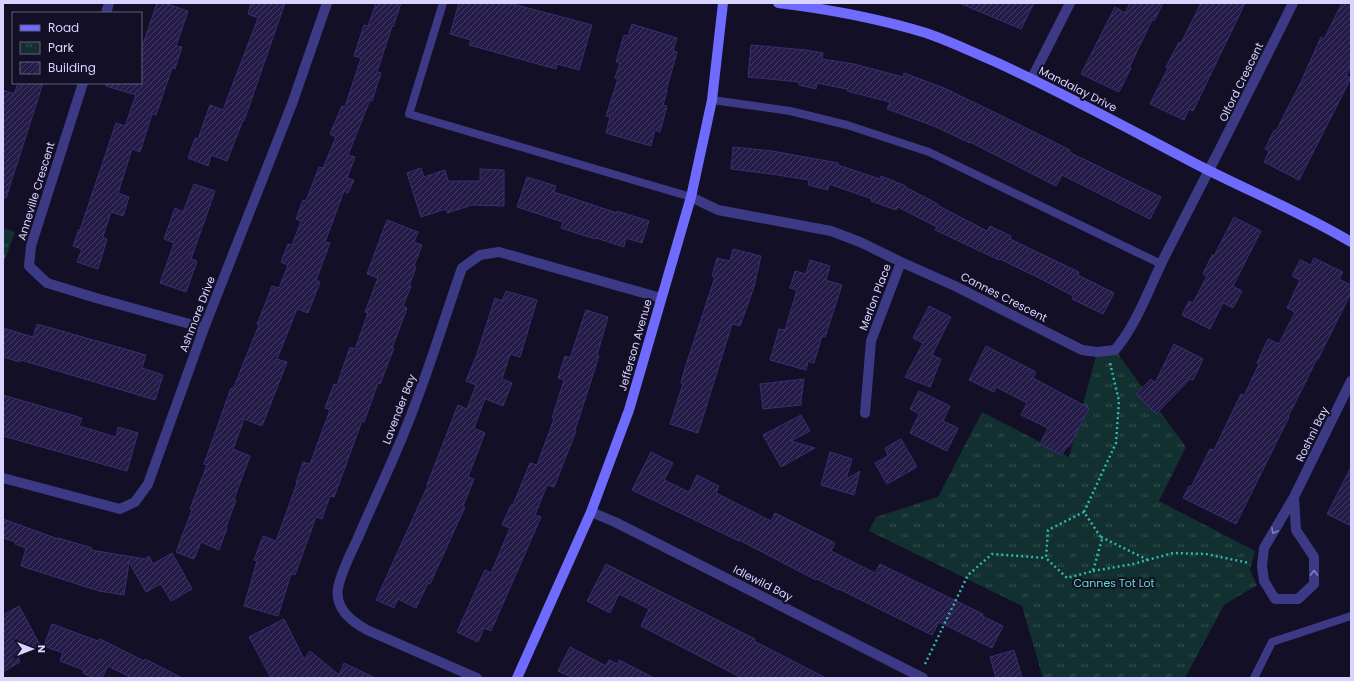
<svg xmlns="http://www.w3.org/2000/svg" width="1354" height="681" viewBox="0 0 1354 681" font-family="Poppins,sans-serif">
<defs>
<pattern id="park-tufts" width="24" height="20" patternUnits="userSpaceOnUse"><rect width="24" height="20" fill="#12302f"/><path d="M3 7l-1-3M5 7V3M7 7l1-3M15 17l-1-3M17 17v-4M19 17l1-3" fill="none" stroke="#344d4e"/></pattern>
<pattern id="building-hatch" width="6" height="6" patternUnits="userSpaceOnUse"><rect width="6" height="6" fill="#241b47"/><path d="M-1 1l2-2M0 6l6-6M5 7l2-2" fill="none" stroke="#433b63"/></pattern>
</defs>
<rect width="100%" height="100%" fill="#130f26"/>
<path fill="url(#park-tufts)" d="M3 228 15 232 3 265Z
M1115 350 1186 447 1159 501 1255 551 1250 570 1257 585 1224 605 1185 678H1043L1022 606 869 531 876 517 938 497 982 412 1069 457 1097 352Z"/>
<path fill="url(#building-hatch)" stroke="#3b2d73" d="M157 3H164L188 11 176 46 182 47 175 69 172 68 156 115 152 114 140 152 132 149 118 193 129 197 123 216 111 212 103 237 107 239 98 269 77 262 82 249 73 246 79 229 80 230 116 123 125 126 136 95 106 86 107 83H141V50Z
M251 3H285L244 121 243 120 227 161 211 155 208 166 188 158 195 138 198 139 210 105 223 110 258 18 248 14Z
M376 3H401L393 27 392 26 377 72 381 73 372 101 370 100 348 155 355 157 347 178 354 180 348 193 344 191 325 242 330 243 316 280 320 282 308 313 297 309 277 359 287 362 262 426 244 419 233 449 250 456 234 499 236 500 226 527 227 528 219 550 201 542 194 559 176 552 192 510 190 509 207 465 204 464 231 388 233 389 259 325 257 324 264 307 272 286 279 288 288 265 281 262 288 244 292 245 301 221 296 219 303 200 306 201 319 167 323 168 336 137 330 134 342 106 345 107 361 58 354 56 364 25 368 26Z
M459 3H509L592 25 579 70 557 64 556 69 469 45 471 40 450 34Z
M959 3H1034L1021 29Z
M1130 3H1163L1154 21 1152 20 1129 68H1131L1119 92 1081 74 1115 7 1125 13Z
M1201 3H1245L1193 111 1189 109 1184 120 1150 104 1168 68 1166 67 1179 42 1181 43Z
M1342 3H1351V66L1346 76 1351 78 1299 180 1264 162 1269 151 1265 149 1274 130 1276 131 1300 84 1321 37 1324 39Z
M632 24 677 38 673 51 677 52 666 91H667L663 105 667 106 660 132 655 130 651 146 606 133 610 117 606 116 618 79 615 78 620 63 616 62 624 35 628 36Z
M751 45 806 50 823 53 822 59 854 64 903 77 904 73 944 88 1000 115 1070 150 1069 152 1161 197 1150 219 1062 175 1056 186 970 142V143L934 126 887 109 890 102 847 91V89L817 83 816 89 799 85V82L748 77Z
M18 83H43L6 198 3 197V90L14 94Z
M733 147 772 151 838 163V165L880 179 881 176 906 186 905 187 938 204 937 205 987 231 990 226 1011 236 1010 239 1079 272 1078 275 1114 293 1103 314 1072 299 1073 296 1041 279 1000 259 999 260 935 230 937 227 898 207 896 210 871 201 872 199 829 184 828 190 808 185 809 180 771 174 731 169Z
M421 168 424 177 445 170 448 181H480V169L504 170V206L472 205 447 213 446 209 421 217 407 173Z
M527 177 556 186 554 192 617 213V211L649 221 642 243 626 238 624 247 596 238 595 239 561 228 563 222 517 207Z
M194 184 215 191 191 259 197 261 186 292 160 283 174 243 164 239 175 208 183 212Z
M1234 217 1261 231 1233 286 1242 291 1233 308 1223 303 1210 329 1182 315 1189 301 1193 303 1207 276 1203 274 1212 255 1214 256Z
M387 220 418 232 414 242 422 245 414 266 416 267 409 286H411L403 306 407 308 392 348H394L380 384 378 383 364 422 362 421 334 497 330 496 322 519 316 517 295 575 291 574 278 616 244 606 257 561 254 560 263 536 276 541 297 483H296L303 462 310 464 330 410 325 408 334 384 337 385 350 347 355 349 368 313 365 312 378 278 367 274Z
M733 249 761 256 754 287 740 326 732 324 698 433 670 424 683 384 681 383 685 368 715 277 712 276 717 258 730 261Z
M1314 258 1343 272 1339 279 1351 285V293L1318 359H1317L1288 417H1289L1236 524 1183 498 1189 486 1191 487 1210 449 1214 450 1241 394 1244 396 1259 364 1257 363 1268 339 1279 344 1295 312 1287 308 1300 280 1292 276 1300 260 1311 265Z
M810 260 830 266 826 280 842 285 825 337 822 336 814 363 808 361 806 370 770 360 779 329 785 330 797 290 790 288 795 271 806 274Z
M506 291 537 300 520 357 510 354 502 379 512 383 503 406 485 399 474 428 485 433 468 477 474 479 463 506 465 507 430 584 428 583 416 608 398 599 394 608 376 600 428 485H427L458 405 467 409 476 385 466 381 477 354 495 298 502 301Z
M929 306 951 317 932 355 941 359 930 387 905 377 923 343 913 338Z
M586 310 608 317 597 355 599 356 575 430 576 431 554 487 547 485 535 515 541 517 491 631 484 628 478 642 457 632 485 570 491 573 510 528 502 525 511 505H513L530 463 537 465 554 419 552 418 564 380 558 378 565 356 570 358Z
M37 324 146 355 142 368 163 375 155 400 21 360 20 362 3 357V328L33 337Z
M1174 344 1203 359 1193 380 1190 379 1156 414 1136 394 1151 379 1155 383Z
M986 346 1036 372 1033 378 1089 408 1069 447 1067 446 1062 455 1040 444 1048 428 1021 415 1027 403 996 387 994 392 969 380Z
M804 379 801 400V405L763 409 760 384Z
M919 391 950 406 943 421 958 428 947 451 910 433 919 414 910 409Z
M3 395 82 418 79 426 116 437 118 427 138 433 127 471 3 436Z
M801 415 810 431 791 441 815 448 781 467 763 435Z
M901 439 917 467 887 484 875 463 888 456 885 448Z
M651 452 673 463 664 480 689 492 697 475 719 486 716 493 771 521 775 513 835 543 831 551 875 573 880 564 983 614 982 616 1003 626 992 648 939 622 932 635 839 589V590L817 579 816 580 739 540V541L632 490Z
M830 452 852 459 846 479 860 471 854 495 821 485Z
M1351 467V526L1327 514Z
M3 519 58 539V538L92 548 91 550 145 559 149 556 153 564 172 553 192 589 171 601 161 584 146 592 129 562 124 595 99 591 21 566 26 548 15 544 16 542 3 538Z
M606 564 755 639 754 641 826 678H742L641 626 649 609 619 594 610 613 587 601Z
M19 606 40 645 18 657 20 662 3 672V615Z
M284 619 304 659 310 651 339 675 344 663 375 678H271L249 637Z
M52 624 98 641 100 639 144 661 145 659 182 678H132L108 666 102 678H93L83 673 84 670 60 661 63 653 44 646Z
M570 647 606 666 609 660 617 664 619 660 654 678H573L558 671Z
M1014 650 1022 678H996L990 657Z"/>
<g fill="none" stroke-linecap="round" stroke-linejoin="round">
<path stroke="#2fb8b0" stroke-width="2.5" stroke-dasharray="2 3" stroke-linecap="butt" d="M3 257 4 254
M1084 512 1048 530 1046 558 1067 578 1093 571 1102 539 1084 512 1116 443 1119 401 1110 363
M1101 537 1148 560
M1093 571 1133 564 1173 553 1206 554 1249 563
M925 664 968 575 992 554 1046 558"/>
<path stroke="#3d3a85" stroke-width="8" d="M443 3 409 114 691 197
M712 100 790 111 847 125 929 152 1161 264
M1254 678 1272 642 1351 616"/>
<path stroke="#3d3a85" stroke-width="10" d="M106 13 109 3
M1032 78 1070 3
M83 83 31 246 29 266 47 283 96 298 204 328
M691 197 718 210 831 231 860 242 901 262 955 286 1082 350 1097 352 1115 350C1139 321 1150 285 1167 252 1210 169 1252 86 1293 3
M865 413 871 341 901 262
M3 478 120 509 135 502 148 484 204 328 292 104 327 3
M1294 497 1296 530 1314 557V584L1298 599H1275L1264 581 1262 566 1264 548 1294 497 1351 381
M591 512 615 522 923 678
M477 678 367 630C351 621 335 609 338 588 341 572 350 555 357 540 371 507 387 474 401 440 425 384 442 325 462 268L480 255 499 252 661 298"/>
<path stroke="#6f6bff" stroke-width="10" d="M778 3C828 9 877 18 926 33 950 41 974 53 998 63 1065 94 1129 129 1194 163 1246 190 1301 212 1351 242
M517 678 591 512 629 410 691 197 712 100 723 3"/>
</g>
<defs><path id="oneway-chevron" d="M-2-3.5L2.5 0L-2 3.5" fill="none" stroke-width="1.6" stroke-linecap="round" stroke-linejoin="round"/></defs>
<g stroke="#837fbc">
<use href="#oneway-chevron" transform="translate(1274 531) rotate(119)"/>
<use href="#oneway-chevron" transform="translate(1314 573) rotate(-90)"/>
</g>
<g text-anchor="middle" stroke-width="4" stroke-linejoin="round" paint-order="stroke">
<g font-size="11" fill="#d9d4ff" stroke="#130f26">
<text transform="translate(1241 82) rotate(-64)" y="4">Olford Crescent</text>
<text transform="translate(1078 89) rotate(27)" y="4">Mandalay Drive</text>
<text transform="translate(36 191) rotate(-73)" y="4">Anneville Crescent</text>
<text transform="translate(875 297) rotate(-69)" y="4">Merlon Place</text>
<text transform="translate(1004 297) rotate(27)" y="4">Cannes Crescent</text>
<text transform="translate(197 314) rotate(-69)" y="4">Ashmore Drive</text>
<text transform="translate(635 345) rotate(-74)" y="4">Jefferson Avenue</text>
<text transform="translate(399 409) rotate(-69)" y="4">Lavender Bay</text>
<text transform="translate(1312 434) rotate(-64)" y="4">Roshni Bay</text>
<text transform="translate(763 583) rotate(27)" y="4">Idlewild Bay</text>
</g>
<g font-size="11" fill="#5fe0c0" stroke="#130f26">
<text x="1114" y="587">Cannes Tot Lot</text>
</g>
</g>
<rect width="1354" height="681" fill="none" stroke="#d9d4ff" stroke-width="8"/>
<rect x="12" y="12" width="130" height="72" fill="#130f26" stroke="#625e7d"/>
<rect x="20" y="25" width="20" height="6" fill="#6f6bff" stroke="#625e7d"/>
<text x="48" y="32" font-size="12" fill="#d9d4ff">Road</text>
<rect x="20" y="42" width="20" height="12" fill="url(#park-tufts)" stroke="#625e7d"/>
<text x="48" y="52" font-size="12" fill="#d9d4ff">Park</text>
<rect x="20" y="62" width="20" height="12" fill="url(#building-hatch)" stroke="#625e7d"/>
<text x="48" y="72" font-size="12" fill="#d9d4ff">Building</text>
<g transform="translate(32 649) rotate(90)" stroke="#130f26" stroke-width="3" paint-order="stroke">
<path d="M0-3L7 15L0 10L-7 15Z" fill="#d9d4ff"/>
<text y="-6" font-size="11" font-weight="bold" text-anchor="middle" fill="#d9d4ff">N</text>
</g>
</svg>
